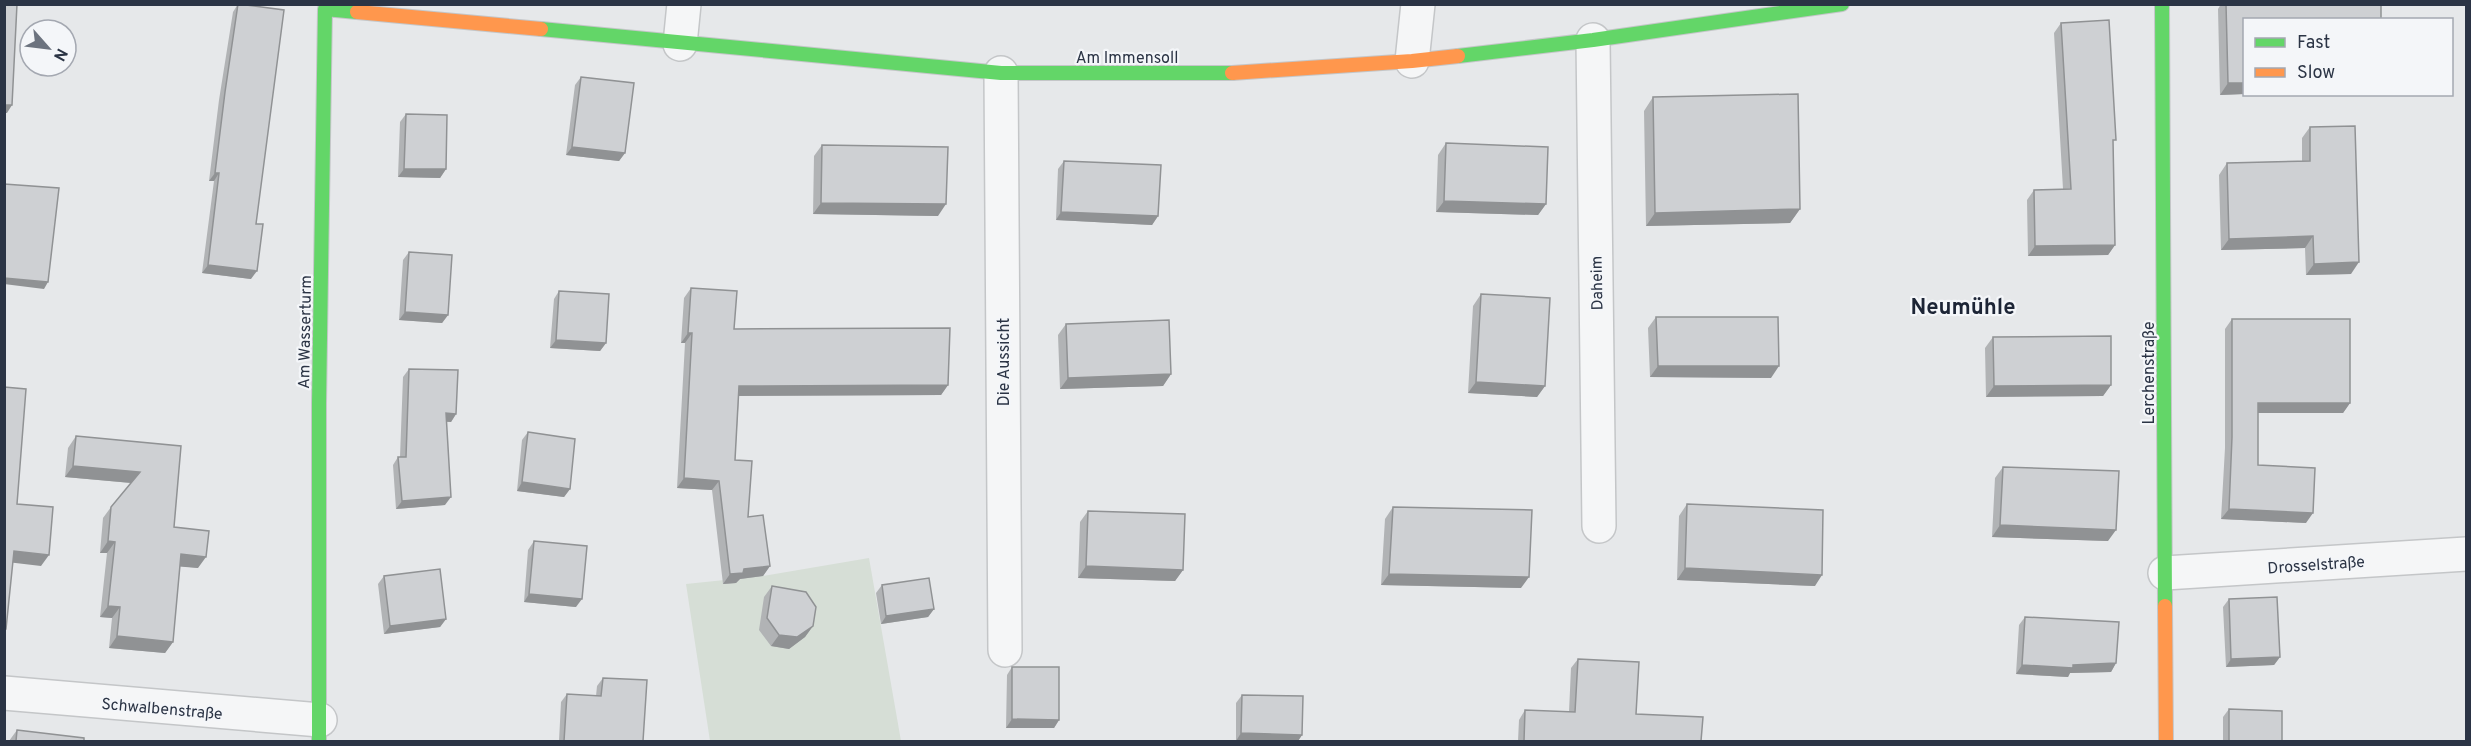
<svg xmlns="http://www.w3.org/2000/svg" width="2471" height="746" viewBox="0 0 2471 746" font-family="Overpass,sans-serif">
<rect width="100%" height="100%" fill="#e6e8ea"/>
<path fill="#d6ded6" d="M869 558 901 741H710L686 584 763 576Z"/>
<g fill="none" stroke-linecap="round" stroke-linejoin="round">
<g stroke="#c4c6c8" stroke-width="36">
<path id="street" d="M1593 40 1599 526
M680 44 684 4
M1412 61 1418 4
M1001 73 1005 650
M2165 573 2466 554
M4 693 320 720"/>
</g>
<g stroke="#c4c6c8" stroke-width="16">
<path id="fast" d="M2162 4 2165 606
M541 29 1001 73H1232
M1458 56 1593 40 1842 4
M319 742V403L325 9 357 12"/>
</g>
<g stroke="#c4c6c8" stroke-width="16">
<path id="slow" d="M357 12 541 29
M1232 73 1412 61 1458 56
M2165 606 2166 742"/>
</g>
<use href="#street" stroke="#f5f6f7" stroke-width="33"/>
<use href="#fast" stroke="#63d668" stroke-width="14"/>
<use href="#slow" stroke="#ff974d" stroke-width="14"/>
</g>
<path fill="#b1b3b5" d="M238 4 256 224 251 279 202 273 214 181H209L219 100 233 12Z
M2221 4H2381L2244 20V94L2220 95 2218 9Z
M2061 23 2113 143 2115 245 2108 255 2028 256 2027 200 2034 190 2063 189 2054 33Z
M581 77 625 153 619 161 566 155 575 85Z
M1653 97 1800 209 1790 223 1646 226 1644 111Z
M406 114 446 169 440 178 398 177 400 122Z
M2310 127 2351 274 2306 275 2305 248 2221 250 2219 175 2227 163 2302 161V138Z
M1446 143 1546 204 1538 215 1436 212 1438 155Z
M822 145 938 216 813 214 814 156Z
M1064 161 1158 216 1152 225 1056 220 1058 169Z
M409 252 448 315 442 323 399 320 403 260Z
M691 288 734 329 948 385 941 395 739 396 735 460 748 517 770 566 763 576 740 579 736 583 723 584 712 490 677 488 685 343H681L684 298Z
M559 291 606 343 600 351 550 348 554 299Z
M1481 294 1545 386 1537 397 1468 393 1473 306Z
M1656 317 1771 378 1650 377 1648 328Z
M2232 319 2350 403 2343 413H2258V465L2306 523 2221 519 2225 448V329Z
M1066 324 1171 374 1163 386 1060 389 1058 335Z
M1993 337 2111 385 2103 396 1986 397 1985 348Z
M409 369 456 414 451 422H446L445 505 396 509 393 465 398 457H400L403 377Z
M528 432 570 489 564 497 517 491 522 440Z
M76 436 181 446 174 527 198 568 180 566 173 642 165 653 109 648 112 618 100 617 107 553H100L103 518 111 507 131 483 65 477 68 448Z
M2003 467 2108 541 1992 537 1995 478Z
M1687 504 1815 586 1677 580 1679 516Z
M1393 507 1521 588 1381 585 1385 519Z
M1088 511 1183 570 1175 581 1078 578 1080 522Z
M534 541 576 607 524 602 528 550Z
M384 576 446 619 440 627 384 634 378 584Z
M882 585 934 609 928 617 881 624 876 593Z
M772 586 813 626 805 637 789 649 771 646 759 630 764 597Z
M2229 599 2280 657 2274 665 2226 667 2223 607Z
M2025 617 2116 663 2111 672 2070 673 2068 677 2016 674 2019 625Z
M1578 659 1636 714 1701 741H1518L1519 720 1525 710 1569 712 1571 668Z
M1012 667 1059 720 1054 728H1006L1007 675Z
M603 678 643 741H559L561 702 567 694 596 696 597 686Z
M1242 695 1302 735 1298 741H1236V703Z
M2229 709 2282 741H2223V717Z
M17 730 84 741H9Z"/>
<path fill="#909294" d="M2228 83H2244V94L2220 95Z
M4 105H12L7 113H4Z
M572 147 625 153 619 161 566 155Z
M404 169H446L440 178 398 177Z
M215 173H219L214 181H209Z
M1444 201 1546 204 1538 215 1436 212Z
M821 203 946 204 938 216 813 214Z
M1800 209 1790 223 1646 226 1655 213Z
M1061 212 1158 216 1152 225 1056 220Z
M2313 236 2305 248 2221 250 2229 239Z
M2115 245 2108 255 2028 256 2035 246Z
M2359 262 2351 274 2306 275 2314 264Z
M208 265 257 271 251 279 202 273Z
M4 278 48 282 44 289 4 284Z
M405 312 448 315 442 323 399 320Z
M688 333H692L685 343H681Z
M556 340 606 343 600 351 550 348Z
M1658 366H1779L1771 378 1650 377Z
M1171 374 1163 386 1060 389 1068 378Z
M1476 382 1545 386 1537 397 1468 393Z
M948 385 941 395 733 396 739 386Z
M2111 385 2103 396 1986 397 1994 386Z
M2258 403H2350L2343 413H2251Z
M446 413 456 414 451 422 440 421Z
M73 466 140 472 132 483 65 477Z
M684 478 719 481 712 490 677 488Z
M522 482 570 489 564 497 517 491Z
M451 497 445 505 396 509 402 501Z
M2229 509 2313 513 2306 523 2221 519Z
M2000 525 2116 530 2108 541 1992 537Z
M108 541 115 542 107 553H100Z
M14 551 49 555 41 566 7 562Z
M181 554 206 557 198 568 173 566Z
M770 566 763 576 740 579 736 583 723 584 730 574 744 569Z
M1086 566 1183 570 1175 581 1078 578Z
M1685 568 1822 575 1815 586 1677 580Z
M1389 574 1529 577 1521 588 1381 585Z
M529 594 582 599 576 607 524 602Z
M108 606 120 607 112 618 100 617Z
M934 609 928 617 881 624 886 616Z
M446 619 440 627 384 634 390 626Z
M813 626 805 637 789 649 771 646 779 635Z
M117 636 173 642 165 653 109 648Z
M2280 657 2274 665 2226 667 2231 659Z
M2116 663 2111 672 2070 673 2068 677 2016 674 2022 665H2073Z
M1012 719 1059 720 1054 728H1006Z
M1241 733 1302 735 1298 741H1236Z"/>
<path fill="#ced0d3" stroke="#909294" stroke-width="1.5" d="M4 4H17L12 105H4Z
M238 4 284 10 256 224H263L257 271 208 265 219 173H215L225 92Z
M2226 4H2381V20H2244V83H2228Z
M2109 20 2116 140H2113L2115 245 2035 246 2034 190 2071 189 2061 23Z
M581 77 634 83 625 153 572 147Z
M1798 94 1800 209 1655 213 1653 97Z
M406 114 447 115 446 169H404Z
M2355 126 2359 262 2314 264 2313 236 2229 239 2227 163 2310 161V127Z
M1446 143 1548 147 1546 204 1444 201Z
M822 145 948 147 946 204 821 203Z
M1064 161 1161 165 1158 216 1061 212Z
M4 184 59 188 48 282 4 278 5 246H4Z
M409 252 452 255 448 315 405 312Z
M691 288 737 291 734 329 950 328 948 385 739 386 735 460 752 461 748 517 763 515 770 566 744 569 743 573 730 574 719 481 684 478 692 333H688Z
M559 291 609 294 606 343 556 340Z
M1481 294 1550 298 1545 386 1476 382Z
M1656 317H1778L1779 366H1658Z
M2232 319H2350V403H2258V465L2315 468 2313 513 2229 509 2232 437Z
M1169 320 1171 374 1068 378 1066 324Z
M2111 336V385L1994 386 1993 337Z
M409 369 458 370 456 414 446 413 451 497 402 501 398 457H406Z
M4 387 26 389 17 504 53 507 49 555 14 551 6 629H4Z
M528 432 575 439 570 489 522 482Z
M76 436 181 446 174 527 209 531 206 557 181 554 173 642 117 636 120 607 108 606 115 542 108 541 111 507 140 472 73 466Z
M2003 467 2119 471 2116 530 2000 525Z
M1687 504 1823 510 1822 575 1685 568Z
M1393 507 1532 510 1529 577 1389 574Z
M1088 511 1185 514 1183 570 1086 566Z
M534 541 587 546 582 599 529 594Z
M440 569 446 619 390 626 384 576Z
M929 578 934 609 886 616 882 585Z
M772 586 806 592 816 607 813 626 797 637 779 635 767 618Z
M2277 597 2280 657 2231 659 2229 599Z
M2025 617 2119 622 2116 663 2073 665V668L2022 665Z
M1578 659 1639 662 1636 714 1703 717 1701 741H1524L1525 710 1575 712Z
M1012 667H1059V720L1012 719Z
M603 678 647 680 643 741H564L567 694 601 696Z
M1242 695 1303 696 1302 735 1241 733Z
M2229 709 2282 711V741H2229Z
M17 730 84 738V741H16Z"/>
<g text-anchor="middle" stroke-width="4.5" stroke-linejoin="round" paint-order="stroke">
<g font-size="16" fill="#2b3445" stroke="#f4f6f9">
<text x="1127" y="63">Am Immensoll</text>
<text transform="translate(1596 283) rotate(-91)" y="6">Daheim</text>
<text transform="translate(304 332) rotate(-89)" y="6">Am Wasserturm</text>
<text transform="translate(1003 362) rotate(-90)" y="6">Die Aussicht</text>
<text transform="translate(2148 373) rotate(-90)" y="6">Lerchenstraße</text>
<text transform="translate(2316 564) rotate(-4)" y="6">Drosselstraße</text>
<text transform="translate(162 708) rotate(5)" y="6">Schwalbenstraße</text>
</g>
<g font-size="22" font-weight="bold" fill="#1d2536" stroke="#f4f6f9">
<text x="1963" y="314">Neumühle</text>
</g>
</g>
<rect width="2471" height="746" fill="none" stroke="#2b3445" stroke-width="12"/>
<rect x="2243" y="18" width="210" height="78" fill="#f4f6f9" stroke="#a4a8b1" stroke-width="1.5"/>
<rect x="2255" y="38" width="30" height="9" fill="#63d668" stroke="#a4a8b1" stroke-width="1.5"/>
<text x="2297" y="48" font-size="18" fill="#2b3445">Fast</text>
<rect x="2255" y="68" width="30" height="9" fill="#ff974d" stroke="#a4a8b1" stroke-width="1.5"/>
<text x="2297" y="78" font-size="18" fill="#2b3445">Slow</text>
<g transform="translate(48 48) rotate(118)"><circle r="28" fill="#f4f6f9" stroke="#a4a8b1" stroke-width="1.5"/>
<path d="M0-4.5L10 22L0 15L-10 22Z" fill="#6c737f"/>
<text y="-9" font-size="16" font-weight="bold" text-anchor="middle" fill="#2b3445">N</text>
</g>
</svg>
